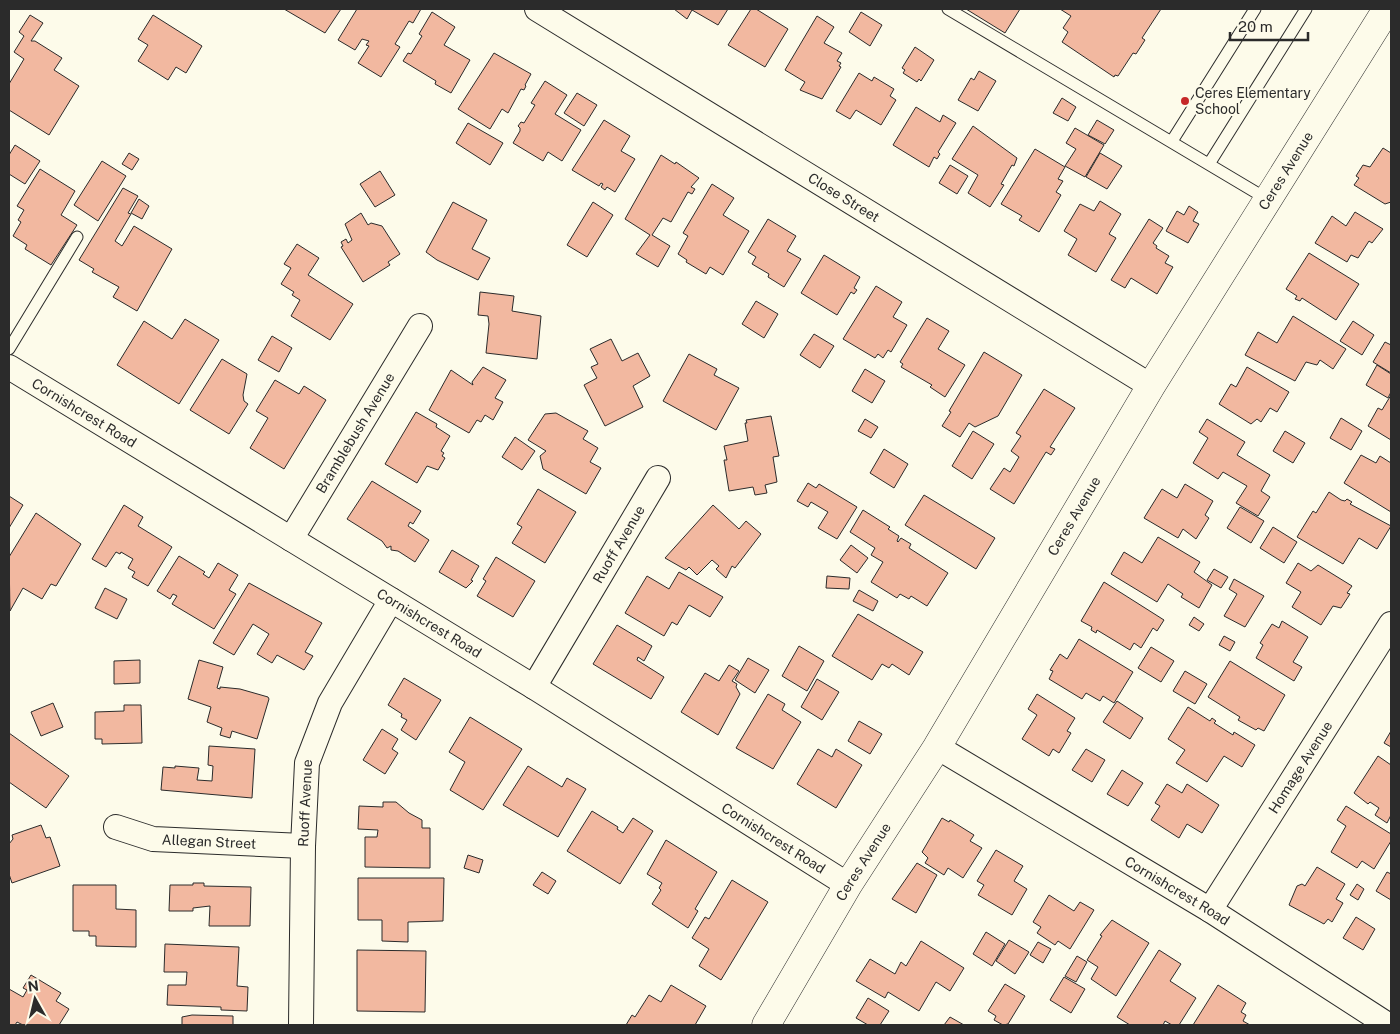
<svg xmlns="http://www.w3.org/2000/svg" width="1400" height="1034" viewBox="0 0 1400 1034" font-family="'Public Sans',sans-serif">
<rect width="100%" height="100%" fill="#fdfbea"/>
<path fill="#f2b8a0" stroke="#2b2b2b" d="M284 9H341L325 33Z
M357 9H421L413 23 409 21 395 44 400 47 381 77 358 63 369 46 366 45 369 41 362 39 355 50 338 40Z
M674 9H728L718 25 692 10 687 19Z
M751 9H756L788 29 765 67 728 45Z
M966 9H1020L1005 33Z
M1060 9H1161L1142 38 1145 40 1136 54 1133 53 1118 76 1115 75 1114 77 1062 42 1068 32 1063 28 1071 16Z
M432 12 455 27 444 45 470 60 451 93 435 84 436 81 403 61 408 53 411 54 422 36 419 34Z
M861 12 882 25 870 46 849 32Z
M30 15 43 23 31 41H35L62 58 54 70 79 86 49 135 9 110V84L24 59 14 52 24 36 19 32Z
M153 15 202 46 186 73 176 67 168 80 138 61 148 45 138 39Z
M817 16 834 27 824 43 842 53 837 61 841 63 839 66 841 67 822 99 800 90 805 82 785 70Z
M915 47 934 60 921 81 919 79 917 82 903 73 905 70 902 68Z
M494 53 531 74 525 85 526 86 524 90 521 89 508 113 502 109 490 129 458 109Z
M979 71 996 81 978 111 958 100 971 78 974 80Z
M859 73 872 81 874 77 894 89 890 96 896 100 881 125 856 110 850 119 836 111Z
M545 81 567 95 555 114 581 130 562 161 548 152 543 161 513 143 520 131V128L518 126 521 122 524 123 535 105 531 103Z
M577 93 597 105 584 126 564 113Z
M1062 98 1076 107 1068 121 1053 113Z
M916 107 940 122 943 115 956 123 938 152 940 154 937 159 934 157 929 167 893 145Z
M604 120 630 136 621 151 635 159 615 192 607 187 605 190 601 187 603 184 601 183 599 186 572 170Z
M1097 120 1114 130 1105 144 1088 135Z
M468 123 503 143 490 165 456 143Z
M973 126 1017 158 1014 166 1012 165 1001 184 1004 185 990 207 968 193 978 175 952 159Z
M1075 128 1104 145 1085 177 1065 166 1076 149 1066 143Z
M15 145 40 161 25 184 9 174V155Z
M1383 148 1391 153V202L1385 204 1354 185 1359 178 1356 176 1363 165 1370 167Z
M1035 149 1065 167 1058 179 1063 181 1056 192 1061 195 1039 232 1019 220 1022 216 1001 204Z
M129 153 139 159 132 170 122 164Z
M1100 153 1122 166 1107 189 1086 177Z
M661 155 675 164 676 162 699 178 691 187 695 189 692 194 688 192 671 222 663 218 652 235 670 246 658 267 636 254 650 235 625 219Z
M102 161 126 176 98 221 74 205Z
M950 165 968 176 957 194 939 183Z
M40 169 75 191 61 215 77 225 51 265 25 249 27 245 13 236 21 222 18 220 24 210 17 206Z
M380 171 395 195 375 207 360 184Z
M712 184 734 198 723 215 749 231 723 275 710 267 706 274 686 262 687 260 678 254 688 236 683 233Z
M123 188 138 196 128 213 131 214 115 241 122 246 134 226 172 249 137 311 113 297 119 287 92 272 94 269 79 260Z
M139 199 149 206 142 219 131 213Z
M1100 201 1121 214 1109 234 1116 238 1096 272 1068 255 1077 239 1064 231 1080 204 1094 211Z
M453 202 487 220 472 249 490 258 478 280 437 260 426 252Z
M593 202 613 215 587 257 567 245Z
M1189 206 1198 212 1193 221 1199 224 1188 243 1166 231 1177 211 1184 215Z
M1355 212 1383 229 1372 243 1369 241 1358 258 1351 255 1347 262 1315 243 1332 216 1346 226Z
M361 213 368 225 371 223 382 226 400 254 388 262 390 265 363 282 341 247 343 246 341 242 346 239 348 243 352 240 345 224Z
M768 219 796 236 787 251 801 259 784 287 768 277 769 274 752 264 756 257 748 252Z
M1149 219 1163 228 1153 243 1157 246 1156 248 1169 256 1165 263 1173 267 1157 294 1131 278 1125 288 1111 280Z
M297 244 319 258 308 275 353 304 330 340 291 316 300 300 292 295 294 292 281 284 291 268 284 264Z
M1309 253 1359 284 1336 320 1302 298 1300 301 1295 299 1297 296 1286 289Z
M824 255 860 277 854 288 857 290 854 294 851 292 837 315 801 293Z
M876 286 902 302 893 317 907 325 891 352 888 350 883 358 878 354 875 358 843 339Z
M480 292 514 296 512 311 541 316 537 359 486 353 489 324 488 316 478 315Z
M756 301 778 314 764 338 742 324Z
M1293 316 1346 349 1333 369 1320 360 1317 365 1306 362 1295 381 1245 355 1258 332 1277 343Z
M927 318 949 331 938 349 965 365 945 397 930 387 932 385 901 367 903 364 900 362Z
M185 319 219 340 179 404 117 365 144 321 172 339Z
M1353 321 1374 335 1362 355 1340 341Z
M814 334 834 346 820 368 800 355Z
M272 336 292 348 279 372 258 360Z
M611 339 622 361 638 353 650 376 633 386 643 407 605 426 584 385 597 378 591 367 598 364 590 349Z
M1385 342 1391 345V373L1373 362Z
M984 352 1022 375 998 416 975 427 969 423 960 437 942 426 951 412 949 411Z
M689 354 717 369 714 375 739 388 716 430 663 401Z
M222 359 247 374 243 395 244 401 248 404 229 434 190 410Z
M1377 365 1391 374V392L1388 398 1366 385Z
M483 367 506 380 495 398 503 402 493 420 485 415 481 422 477 420 469 433 429 410 451 370 473 385 472 382Z
M1247 367 1289 392 1277 412 1270 408 1261 422 1257 419 1251 424 1219 404 1231 384 1236 387Z
M865 369 885 381 872 403 852 391Z
M275 380 299 394 304 386 326 400 284 469 250 448 268 418 256 411Z
M1044 389 1075 408 1050 447 1055 449 1051 455 1046 452 1014 504 990 489 1004 468 1010 472 1019 457 1011 451 1021 436 1016 433Z
M1391 395V440L1368 426 1378 408 1382 410Z
M416 412 437 424 436 427 450 436 441 451 444 453 442 456 445 458 438 470 427 466 417 483 385 464Z
M556 413 588 431 583 439 598 448 590 462 601 468 586 494 543 469 540 456 546 451 528 440 545 414Z
M771 416 779 456 773 457 777 482 765 485 767 493 755 495 753 487 729 491 724 460H727L724 446 748 441 745 423H747L746 420Z
M1341 418 1362 431 1351 450 1330 438Z
M865 419 878 427 871 438 858 431Z
M1207 419 1245 442 1237 455 1270 475 1261 491 1270 497 1258 516 1236 503 1247 486 1223 472 1218 479 1193 463 1208 438 1199 432Z
M973 431 994 444 972 479 952 466Z
M1285 431 1305 443 1293 463 1273 451Z
M515 437 535 451 522 470 502 457Z
M884 449 908 464 894 488 870 473Z
M1361 455 1376 463 1380 456 1391 463V512L1344 483Z
M372 481 421 511 413 524 410 522 408 526 429 540 415 562 398 551 391 550V546L387 548 382 541 347 519Z
M808 483 816 488 819 484 857 507 837 539 818 528 828 512 811 502 808 507 797 501Z
M1185 484 1213 501 1205 515 1209 518 1196 539 1183 529 1178 538 1144 518 1162 489 1177 498Z
M538 489 576 512 545 563 512 543 522 527 517 524Z
M1329 492 1341 500 1345 501 1347 499 1352 502 1350 504 1391 526 1377 549 1359 538 1343 564 1297 537 1313 511 1316 513Z
M924 495 995 538 976 569 905 525Z
M9 496 23 505 9 528Z
M124 505 143 517 138 526 172 547 148 586 132 577 135 572 128 568 133 559 121 552 120 554 116 552 106 567 92 559Z
M713 505 739 529 746 521 761 534 735 568 732 566 726 578 716 569 719 566 712 560 697 575 689 567 686 570 665 558Z
M1240 507 1264 521 1251 543 1227 528Z
M863 510 890 527 888 529 899 536 897 541 898 542 901 538 911 544 909 548 948 573 927 606 911 596 909 599 900 594 897 598 871 582 883 562 871 555 875 548 850 532Z
M36 513 81 544 56 586 51 584 42 599 23 588 10 611 9 557Z
M1273 527 1297 542 1284 563 1260 548Z
M1158 537 1200 562 1194 572 1212 585 1199 608 1181 597 1183 594 1168 584 1157 602 1111 574 1124 552 1142 563Z
M851 545 868 558 857 573 840 560Z
M452 550 479 566 471 580 473 581 466 588 439 572Z
M179 556 205 572 203 574 209 578 218 563 238 575 229 590 236 594 214 629 172 604 177 596 173 594 170 599 157 591Z
M496 557 535 581 513 617 477 596 486 581 483 579Z
M1298 563 1311 571 1318 565 1352 586 1347 593 1350 594 1341 608 1333 606 1321 625 1292 607 1301 592 1286 583Z
M1214 569 1228 577 1221 588 1207 580Z
M679 572 723 597 710 617 689 605 677 625 672 622 664 636 625 613 647 576 669 589Z
M827 576 850 578 849 589 826 588Z
M1234 579 1264 596 1245 627 1224 616 1237 594 1229 589Z
M1104 582 1164 620 1157 631 1153 628 1141 648 1134 643 1130 650 1097 630 1096 633 1091 630 1092 627 1081 621Z
M249 583 322 623 305 652 313 656 304 670 277 655 272 663 257 654 269 634 253 624 234 655 213 643Z
M105 588 127 599 117 619 95 608Z
M859 590 878 601 873 611 853 601Z
M858 614 923 652 909 675 892 664 889 668 882 664 872 680 832 656Z
M1194 617 1204 624 1199 631 1189 625Z
M1282 621 1308 637 1293 662 1302 667 1294 681 1256 658 1263 645 1260 643 1272 624 1279 628Z
M617 625 652 646 644 661 638 657 637 660 664 677 651 699 593 664Z
M1224 636 1235 642 1230 651 1219 645Z
M1079 639 1133 672 1114 703 1103 696 1100 701 1086 693 1082 699 1049 679 1053 671 1050 670 1060 654 1067 659Z
M799 646 824 661 807 691 782 676Z
M1151 647 1174 661 1161 682 1138 668Z
M748 658 769 670 755 693 735 680Z
M140 660V683L114 684V661Z
M199 660 223 667 217 688 220 689V687L240 689 268 697 269 699 257 739 232 731 230 738 220 735 222 728 207 722 211 707 188 699Z
M1230 661 1285 695 1264 731 1258 728 1256 730 1238 720 1240 717 1208 697Z
M729 665 739 671 732 681 737 684 736 687 740 694 718 735 681 712 705 673 719 681Z
M1185 671 1207 684 1195 704 1173 691Z
M404 678 441 700 416 740 401 730 407 720 401 717 402 714 388 705Z
M817 679 839 692 822 720 801 707Z
M768 694 785 704 782 710 801 722 773 769 736 748Z
M1037 694 1075 718 1067 731 1071 733 1059 753 1053 749 1049 756 1022 739 1037 715 1028 709Z
M1117 701 1143 718 1130 739 1103 722Z
M53 703 63 727 41 736 31 712Z
M124 705H141L142 743 102 744V739H95V712L124 711Z
M1188 707 1210 721 1212 718 1216 721 1214 723 1233 735 1234 732 1255 745 1242 767 1224 756 1207 782 1176 763 1185 750 1168 739Z
M470 717 522 749 483 810 450 790 465 762 449 752Z
M859 721 882 734 870 754 848 741Z
M382 729 398 739 392 749 398 753 385 774 363 760Z
M1391 731V747L1384 743Z
M9 733 69 776 46 808 9 782Z
M209 746 255 749 252 798 161 790 163 767 175 768V766L199 768 197 780 212 781 213 766 208 765Z
M818 749 832 757 836 749 862 765 836 808 797 784Z
M1086 749 1105 760 1092 782 1072 770Z
M1378 756 1391 765V815L1387 823 1375 815 1379 808 1370 802 1368 804 1354 793Z
M528 766 562 787 567 778 586 789 558 837 503 805Z
M1122 770 1143 783 1128 806 1107 794Z
M1167 784 1182 793 1187 784 1219 805 1202 833 1187 824 1179 838 1151 820 1160 806 1155 803Z
M383 802H396L409 813 422 820V828H430V868L365 867V837H377L378 830 358 829 359 806 383 807Z
M1346 806 1391 834V841L1374 869 1362 861 1357 868 1331 852 1346 826 1337 820Z
M592 811 618 827 617 829 623 833 633 818 653 831 620 884 567 851Z
M942 818 949 822 950 820 974 835 970 841 982 848 963 878 948 868 944 875 925 863 928 858 922 852Z
M41 825 46 838 50 837 60 866 12 883 9 874V844L13 839 12 835Z
M666 840 717 872 695 909 698 911 688 928 652 904 661 890 659 888 662 883 647 874Z
M996 850 1023 866 1014 881 1027 889 1012 915 978 895 984 885 977 881Z
M468 855 483 860 479 873 464 868Z
M917 863 937 875 916 913 892 899Z
M1317 867 1345 884 1336 899 1343 903 1332 922 1328 919 1324 924 1289 905 1297 886 1302 884 1305 886Z
M542 872 556 881 548 894 533 885Z
M1387 872 1391 874V900L1376 891Z
M358 878H444L443 921 408 922V942L382 941V920H358Z
M732 880 768 902 721 980 699 966 709 949 692 938 705 917 709 919Z
M193 883H204V886L251 887 250 926H209L210 906 193 908V911H169L170 885H193Z
M1357 884 1364 889 1358 900 1350 895Z
M73 885H116V909L136 910V947L96 946V936H89V931H73Z
M1049 895 1074 911 1080 902 1094 910 1070 949 1058 941 1055 945 1037 933 1041 927 1033 922Z
M1356 917 1375 929 1363 950 1343 938Z
M1112 920 1149 943 1116 996 1091 979 1098 967 1087 960 1102 936 1100 935Z
M986 932 1005 944 992 966 973 954Z
M1009 940 1029 952 1015 974 996 961Z
M921 941 964 968 950 991 936 982 919 1011 888 992 885 998 856 981 870 959 895 974 901 962 906 966Z
M1038 942 1051 949 1043 963 1030 955Z
M165 944 239 947 237 986 248 987 247 1011 221 1010V1007L167 1005 168 985H186L187 972H164Z
M357 950 426 951 425 1012 357 1011Z
M1159 950 1181 964 1170 981 1196 998 1179 1025H1172L1165 1021 1163 1025H1130L1117 1017Z
M1077 956 1087 962 1076 982 1065 976Z
M31 975 61 993 56 1001 69 1009 59 1025H23L17 1022 15 1025H9V989L23 997 27 990 23 988Z
M1064 977 1085 989 1071 1013 1050 1000Z
M1005 984 1025 996 1008 1024 1003 1025 994 1020 996 1016 988 1011Z
M671 985 706 1006 695 1025H626L632 1015 635 1017 649 995 661 1002Z
M1218 985 1246 1003 1241 1012 1246 1015 1243 1021 1250 1025H1193Z
M868 998 889 1011 880 1025H868L856 1018Z
M192 1015 233 1016V1025H182V1017Z
M950 1017 964 1025H944Z"/>
<g fill="none" stroke-linecap="round" stroke-linejoin="round">
<g stroke="#2b2b2b" stroke-width="13">
<path id="service" d="M948 9 1267 199
M1172 141 1255 9
M1209 164 1306 9
M9 349 77 237"/>
</g>
<g stroke="#2b2b2b" stroke-width="26">
<g id="minor">
<path id="s1" d="M537 9 1151 386"/>
<path id="s2" d="M9 367 534 687 848 885"/>
<path id="s3" d="M291 539 420 326"/>
<path id="s4" d="M534 687 658 478"/>
<path id="s5" d="M937 747 1210 910 1388 1025"/>
<path id="s6" d="M116 827 153 839 303 846"/>
<path id="s7" d="M1210 910 1391 624"/>
<path id="s8" d="M301 1025 303 846 307 763 330 703 391 600"/>
</g>
</g>
<g stroke="#2b2b2b" stroke-width="29">
<g id="tertiary">
<path id="s9" d="M766 1025 848 885 937 747 1151 386 1387 9"/>
</g>
</g>
<use href="#service" stroke="#fdfbea" stroke-width="11"/>
<use href="#minor" stroke="#fdfbea" stroke-width="24"/>
<use href="#tertiary" stroke="#fdfbea" stroke-width="28"/>
</g>
<circle fill="#c62828" stroke="#fdfbea" stroke-width="2" cx="1185" cy="101" r="5"/>
<g text-anchor="middle" stroke-width="4" stroke-linejoin="round" paint-order="stroke">
<g font-size="14" fill="#2b2b2b" stroke="#fdfbea" text-anchor="start">
<text x="1195" y="98">Ceres Elementary<tspan x="1195" dy="16">School</tspan></text>
</g>
<g font-size="14" fill="#2b2b2b" stroke="#fdfbea">
<text dy="5" stroke="none"><textPath href="#s9" startOffset="1000">Ceres Avenue</textPath></text>
<text dy="5" stroke="none"><textPath href="#s1" startOffset="360">Close Street</textPath></text>
<text dy="5" stroke="none"><textPath href="#s2" startOffset="88">Cornishcrest Road</textPath></text>
<text dy="5" stroke="none"><textPath href="#s3" startOffset="124">Bramblebush Avenue</textPath></text>
<text dy="5" stroke="none"><textPath href="#s9" startOffset="595">Ceres Avenue</textPath></text>
<text dy="5" stroke="none"><textPath href="#s4" startOffset="166">Ruoff Avenue</textPath></text>
<text dy="5" stroke="none"><textPath href="#s2" startOffset="492">Cornishcrest Road</textPath></text>
<text dy="5" stroke="none"><textPath href="#s7" startOffset="169">Homage Avenue</textPath></text>
<text dy="5" stroke="none"><textPath href="#s8" startOffset="222">Ruoff Avenue</textPath></text>
<text dy="5" stroke="none"><textPath href="#s2" startOffset="898">Cornishcrest Road</textPath></text>
<text dy="5" stroke="none"><textPath href="#s6" startOffset="95">Allegan Street</textPath></text>
<text dy="5" stroke="none"><textPath href="#s9" startOffset="190">Ceres Avenue</textPath></text>
<text dy="5" stroke="none"><textPath href="#s5" startOffset="280">Cornishcrest Road</textPath></text>
</g>
</g>
<rect width="1400" height="1034" fill="none" stroke="#2b2b2b" stroke-width="20"/>
<g transform="translate(35 999) rotate(352)" stroke="#fdfbea" stroke-width="4" paint-order="stroke">
<path d="M0-4L9 19L0 12L-9 19Z" fill="#2b2b2b"/>
<text y="-8" font-size="14" font-weight="bold" text-anchor="middle" fill="#2b2b2b">N</text>
</g>
<path d="M1230 32v8h78v-8" fill="none" stroke="#2b2b2b" stroke-width="2.5"/>
<text x="1238" y="32" font-size="15" fill="#2b2b2b" stroke="#fdfbea" stroke-width="4" paint-order="stroke">20 m</text>
</svg>
